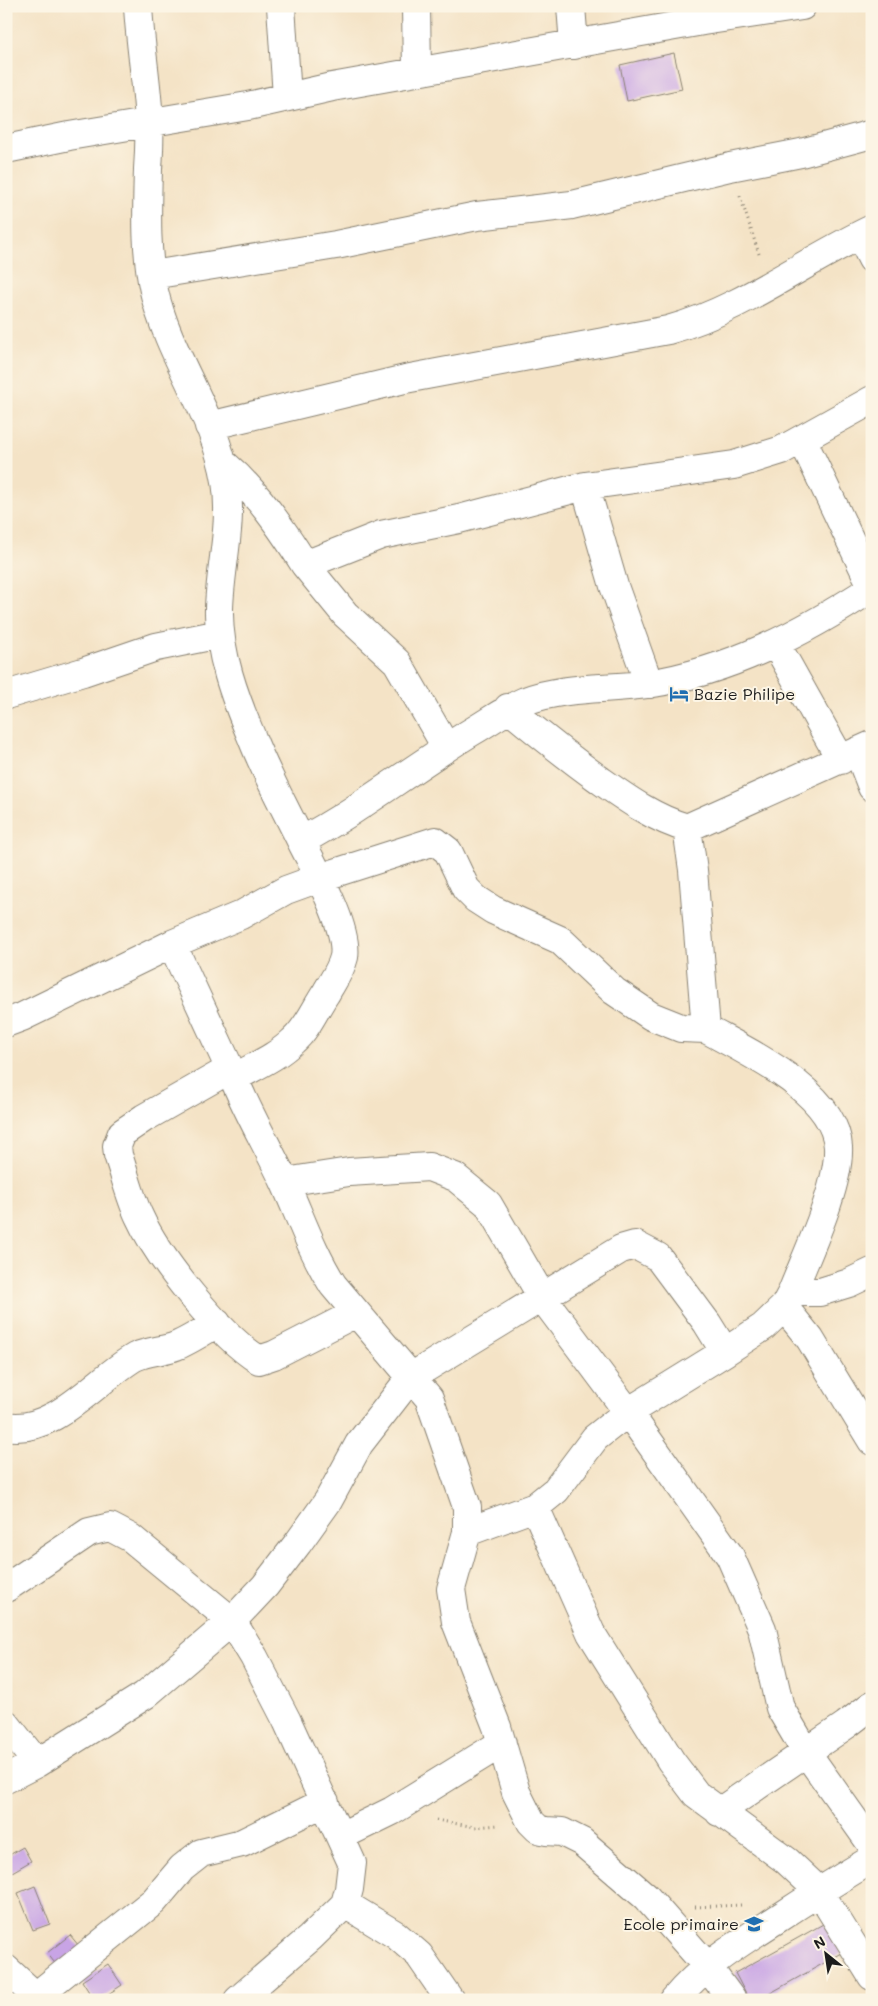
<svg xmlns="http://www.w3.org/2000/svg" width="878" height="2006" viewBox="0 0 878 2006" font-family="Mali,sans-serif">
<rect width="100%" height="100%" fill="#fcf5e5"/>
<filter id="ink" filterUnits="userSpaceOnUse"><feTurbulence type="fractalNoise" baseFrequency=".02" numOctaves="2"/><feDisplacementMap in="SourceGraphic" scale="10" xChannelSelector="R" yChannelSelector="G"/><feConvolveMatrix kernelMatrix="1 2 1 2 8 2 1 2 1" color-interpolation-filters="sRGB"/></filter>
<filter id="wash" filterUnits="userSpaceOnUse"><feTurbulence type="fractalNoise" baseFrequency=".0096" numOctaves="4" result="noise"/><feDisplacementMap in="SourceGraphic" scale="20" xChannelSelector="R" yChannelSelector="G"/><feGaussianBlur stdDeviation="1.12" result="paint"/><feColorMatrix in="noise" values="0 0 0 0 0 0 0 0 0 0 0 0 0 0 0 0 0 1.4 0 .05"/><feComposite in="paint" operator="in"/></filter>
<g filter="url(#wash)">
<rect width="100%" height="100%" fill="#f4e3c6"/>
<g id="blocks">
<path fill="#c8a4e5" d="M674 53 682 89 627 101 620 65Z
M23 1847 31 1861 7 1875 6 1857Z
M35 1886 50 1924 33 1930 18 1893Z
M825 1923 842 1953 758 2000H749L735 1973Z
M70 1935 92 1962 68 1980 47 1953Z
M108 1964 122 1985 99 2000H94L82 1981Z"/>
</g>
</g>
<g filter="url(#ink)">
<use href="#blocks" fill-opacity="0" stroke="#888071" stroke-width="1"/>
<g fill="none" stroke-linecap="round" stroke-linejoin="round">
<g stroke="#888071" stroke-width="30">
<path id="minor" d="M138 6C140 45 147 83 149 122 150 138 149 154 148 169 147 209 145 251 154 291 169 357 215 414 226 481 233 524 220 567 219 609 218 653 235 698 252 738 266 774 285 808 302 843 315 869 349 929 344 957 341 970 332 982 326 993 315 1009 308 1028 293 1041 277 1057 253 1067 234 1078
M281 6 287 97
M416 6 417 72
M571 6 574 45
M6 149 69 136 248 106 332 87 703 21 802 6
M860 235 872 259
M152 275 336 245 477 216 572 205 730 167 801 153 872 134
M209 426 405 379 668 330C741 310 804 261 872 229
M802 439 872 586
M222 462C257 492 281 527 305 565L381 535 459 519 585 486 734 465 782 450 872 400
M585 486 614 586 649 684
M305 565 345 614 397 662 446 747
M776 644 841 760
M6 695 83 672 156 647 220 634
M508 708C538 733 568 757 600 780 627 799 655 819 687 828L872 745
M858 751 872 787
M301 841C361 809 415 766 473 731 490 721 506 709 525 701 565 686 607 690 648 684 730 671 803 633 872 588
M172 944 230 1069 144 1118 122 1133 117 1146 118 1155C125 1175 130 1197 139 1216 158 1258 220 1336 259 1360L274 1355 356 1313
M6 1023 22 1017 172 944 241 915 286 890 319 878 435 841 448 851 466 889 476 899 493 910 560 940 614 991 651 1016 681 1028 706 1029
M230 1069C245 1108 266 1143 284 1181 300 1216 312 1252 333 1285L429 1398 467 1507V1532L451 1589 456 1622 497 1727 516 1792 531 1822 538 1829 546 1831 562 1832 582 1842 646 1897 707 1966 732 2000
M285 1182 349 1172 429 1167 455 1177 488 1204 542 1297 628 1412 730 1556 762 1629 780 1708 806 1752 872 1845
M792 1292H820L849 1283 872 1272
M784 1307 810 1339 872 1441
M6 1426C53 1436 99 1377 135 1357 148 1351 163 1351 176 1346 190 1340 204 1331 217 1323
M535 1507 591 1633 671 1761 696 1794 787 1861 819 1891 872 1976
M467 1532 535 1507 556 1490 595 1438 628 1412 725 1352 763 1327 784 1307 792 1292C807 1254 840 1186 838 1147 835 1092 749 1053 706 1029L693 870 687 828
M6 1588 89 1532 110 1527 131 1538 232 1621 254 1657 287 1721 352 1863 349 1889 345 1904 310 1938 238 2000
M6 1724 37 1763
M6 1779 37 1763 145 1695 232 1621 265 1586 298 1543 328 1501 359 1444 411 1377 621 1249 635 1245 658 1257 707 1323 725 1352
M719 1812 846 1725 872 1705
M341 1836 392 1811 502 1743
M345 1904 396 1935 419 1955 450 2000
M6 1969 40 2000
M36 1996 154 1901 182 1868 201 1853 242 1843 325 1802
M674 2000C702 1966 738 1944 774 1921 806 1900 839 1879 872 1859"/>
</g>
<path stroke="#888071" stroke-width="3" stroke-dasharray="1 4" stroke-linecap="butt" d="M740 196 760 257
M436 1820 475 1827 499 1825
M695 1907 742 1905"/>
<use href="#minor" stroke="#fff" stroke-width="28"/>
</g>
</g>
<defs>
<g id="hotel-bare" transform="scale(1.5)"><path d="M-6-4.5h1.5V1H6V5H4.5V3h-9V5H-6ZM-4 0a1.8 1.8 0 1 1 3.6 0ZM.5 0V-2.5h3Q6-2.5 6 0Z" fill="#1f6fb2" stroke="#fcf5e5" stroke-width="2.5" paint-order="stroke"/></g>
<g id="school-bare" transform="scale(1.5)"><path d="M0-5L7-2L0 1L-7-2ZM-4 1L0 2.5L4 1V4Q0 6-4 4Z" fill="#1f6fb2" stroke="#fcf5e5" stroke-width="2.5" paint-order="stroke"/></g>
</defs>
<g fill-rule="evenodd">
<use href="#hotel-bare" x="679" y="694"/>
<use href="#school-bare" x="754" y="1924"/>
</g>
<g text-anchor="middle" stroke-width="4" stroke-linejoin="round" paint-order="stroke">
<g font-size="16" fill="#1c1c1c" stroke="#fcf5e5" text-anchor="start">
<text x="694" y="700">Bazie Philipe</text>
<text x="739" y="1930" text-anchor="end">Ecole primaire</text>
</g>
</g>
<rect width="878" height="2006" fill="none" stroke="#fcf5e5" stroke-width="25"/>
<g transform="translate(826 1954) rotate(330)" stroke="#fcf5e5" stroke-width="4" paint-order="stroke">
<path d="M0-4L9 19L0 12L-9 19Z" fill="#1c1c1c"/>
<text y="-8" font-size="14" font-weight="bold" text-anchor="middle" fill="#1c1c1c">N</text>
</g>
</svg>
